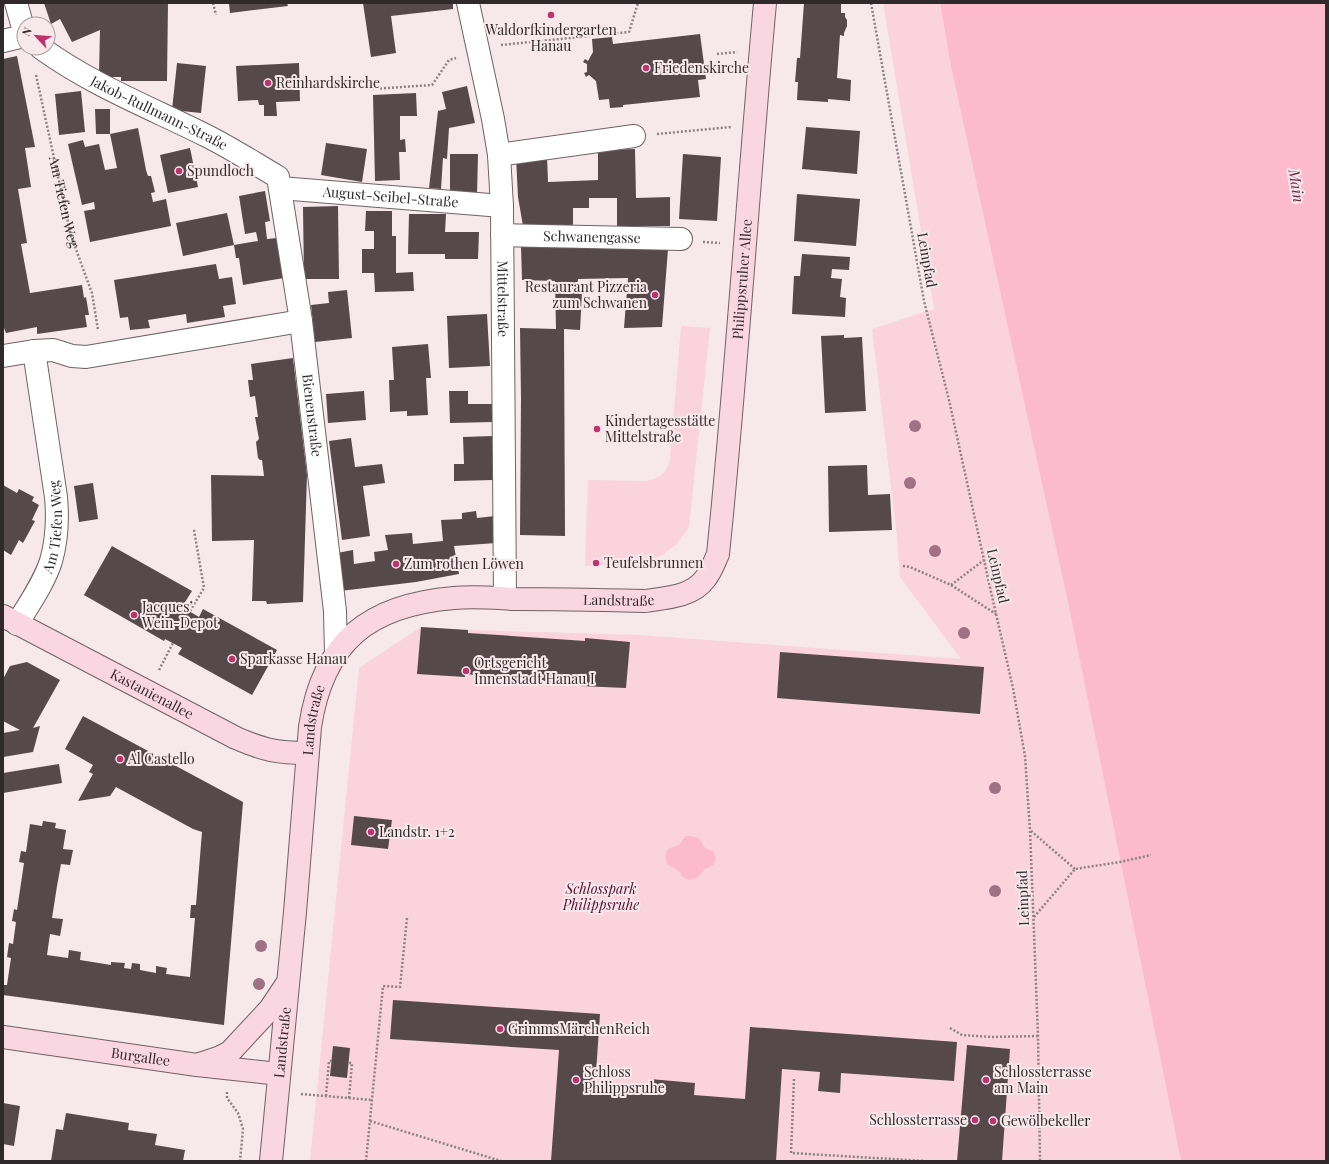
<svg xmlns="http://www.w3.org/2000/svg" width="1329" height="1164" viewBox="0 0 1329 1164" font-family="'Playfair Display',serif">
<rect width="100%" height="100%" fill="#f7e8ec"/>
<path fill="#fad3dd" d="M883 3H940L951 67 1070 612 1181 1161H310L359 668 421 627 468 630 640 635 961 659 900 577 897 537 872 329 934 309Z
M681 326 710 328 689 527 677 544 662 555 648 562 585 566 588 480 646 481C660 478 666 474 670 460Z"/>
<path fill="#fcbbcd" d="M940 3H1326V1161H1181L1070 612 951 67Z
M685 836H691L699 838 705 848 713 851 716 858 713 865C711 866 708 867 705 869 700 873 700 878 693 879 680 881 683 873 676 869 674 867 672 868 670 866 664 863 665 854 668 849L680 844Z"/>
<path fill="#55494c" d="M44 3H168L167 81H121V77H106V74H99L100 30 72 42 60 19 51 24Z
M229 3H287L288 6 230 13Z
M363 3H453V9L391 16 396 53 371 57Z
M804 3H841V13H845V17L847 20V26L844 33V36L840 35 837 78 851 80 850 101 828 99V102L797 100 798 82H795L797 58H800Z
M700 34 706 79 698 80 700 97 623 105V107L610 108 609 99 599 100 596 81 589 75 586 77 584 73 587 72V64L583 62 585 59 588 61 593 52 592 39 612 37 613 44Z
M17 56 35 147 25 148 31 187 18 189 27 243 21 244 30 293 82 285 84 298 86 297 89 315H85L87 327 37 334V327L6 333 4 328 3 320V59Z
M177 63 206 66 201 113 172 110Z
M299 63 300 101 276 102 277 116H264V105H259L258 100 238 101 236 66Z
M467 86 475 123 449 128 447 159 443 158 441 189 429 188 438 111 446 109 442 92Z
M81 91 85 132 59 135 55 94Z
M416 93 417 116H400V140L405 139 406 152H399L400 180 375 181 373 95Z
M95 109H110V134H96Z
M806 127 860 131 857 174 802 169Z
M138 128 146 170 148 176H151L155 192 151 193 153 202 166 199 171 226 90 242 84 211 95 209 94 202 82 205 68 144 83 140 85 147 99 144 105 170 117 168 110 134Z
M326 143 367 149 362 182 321 175Z
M190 148 198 187 168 193 160 155Z
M635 149 636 198 670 197V226H617V198H589V208H573V225L523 226 518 197 516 157 547 156 548 182 598 180V150Z
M450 154H478L477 195H450Z
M683 154 721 157 717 221 679 219Z
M265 191 270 221 265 222 267 239 277 238 284 278 243 285 239 258H236L234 245 258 241 256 232 245 234 239 196Z
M797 194 860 199 856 246 794 241Z
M338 206 339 279H304L303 207Z
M366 211H392V236H396V273L413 272 414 291 375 292 374 273H362V249H374V231H365Z
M227 213 234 245 183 256 176 223Z
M409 214H446L445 232H479L478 259H445V254H408Z
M521 247 668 249 662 327 624 328 628 278 578 279 577 292H582L580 330 564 329 565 536 520 535 521 398 520 328 556 329 555 281 522 280Z
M802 254 850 257 849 270 832 269 831 278 842 279 840 297 846 298 845 317 792 314 794 276H800Z
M216 264 219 279 232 277 236 304 223 306 225 317 187 323 186 314 148 320 150 328 130 330 128 317 120 318 114 280Z
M347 290 352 338 315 342 311 305 329 303 328 292Z
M487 314 490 366 449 368 447 316Z
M844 335V338L862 337 866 411 825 413 821 336Z
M428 344 431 378H426L428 415 407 416V411L390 412 389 380H394L392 347Z
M293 358 307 475 303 602 267 604 266 601H252L254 540 212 541 211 475 264 476 262 460H260L258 458 256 442 259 439 255 417H258L255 396 250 397 248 380H253L251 364Z
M364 391 366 420 328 423 326 394Z
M449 391H468V404H492L493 422 450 423Z
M492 436 493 480 454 481V464H464L463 437Z
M351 438 355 467 382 464 385 483 363 486 370 536 342 540 329 441Z
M867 465 868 495 890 494 892 530 829 532 828 466Z
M93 483 98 519 79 522 74 486Z
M3 485 17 493 19 489 34 497 32 501 39 505 32 520 35 521 23 543 19 540 11 555 3 550Z
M476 511 477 518 495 516 496 543 454 546 459 574 416 582 340 591 337 553 353 550 354 564 375 561 374 552 388 550 385 535 412 533 413 544 443 541 441 520 462 519V513Z
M112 546 192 591 182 607 199 617 203 609 277 650 252 695 178 654 182 648 165 639 164 641 84 595Z
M421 627 468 630V633L585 641V638L630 642 626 688 580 686 579 684 465 674V677L417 674Z
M780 652 984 667 980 714 777 698Z
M27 662 60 680 33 728 40 726 33 752 3 757V733L20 730 3 721V679L10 666Z
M83 716 243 802 224 1025 3 995V985H7L11 958 7 957 9 943 13 944 16 922 12 921 14 909 17 910 24 863 19 862 21 851 26 852 30 824 42 826 43 821 56 823 55 828 66 830 63 849 73 850 70 865 61 864 57 886 52 918 63 919 60 936 50 934 47 955 68 958 69 950 81 952 80 960 111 965V962L125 963 124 968 131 969 132 963 140 964V970L156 973V966L167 968 166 974 190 977 195 918H190L191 905H196L202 832 193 829 116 787 110 796 78 801 93 774 89 772 93 765 65 749Z
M59 764 62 783 3 793V773Z
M354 816 392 820 388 849 351 845Z
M393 1000 600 1014 595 1088 649 1092 650 1079 695 1083 694 1095 745 1099 750 1027 957 1042 954 1081 841 1073 840 1093 818 1091 820 1072 782 1069 776 1161H551L559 1050 390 1039Z
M967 1045 1010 1049 1002 1161H957Z
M333 1046 350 1048 347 1078 330 1076Z
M3 1103 20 1106 14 1146 3 1144Z
M66 1113 129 1123 128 1130 157 1134 155 1145 185 1150 183 1161H51L56 1129 63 1130Z"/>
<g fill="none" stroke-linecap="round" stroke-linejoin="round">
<g stroke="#6f6266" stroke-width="24">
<g id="street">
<path d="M16 3 24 31"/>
<path id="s2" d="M468 3 493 119 499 155 502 206 505 598"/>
<path d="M3 41 24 36"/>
<path id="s3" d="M41 48C92 85 151 108 207 136 231 148 254 163 278 177L301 321 335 611 336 654"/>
<path d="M499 155 634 136"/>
<path id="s4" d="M280 188 502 206"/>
<path id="s5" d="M502 235 681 239"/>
<path d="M3 356 34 351 53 350 72 356 86 357 301 321"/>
<path id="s6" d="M17 624C29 604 44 583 51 561 57 540 58 519 56 497L34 351"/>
</g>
</g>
<g stroke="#6f6266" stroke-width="24">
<g id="secondary">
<path id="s7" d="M3 616 236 738C264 750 277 753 307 753"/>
<path id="s8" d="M3 1037 197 1065 279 1074"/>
<path d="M200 1064 218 1058 230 1052 270 1009 286 985"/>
<path id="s9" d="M271 1161 295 912 310 727C323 641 369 605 454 598 474 596 495 598 515 599 558 599 602 600 645 601 665 598 692 597 705 579 711 572 714 563 718 554 737 371 748 187 765 3"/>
</g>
</g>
<g stroke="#8c8285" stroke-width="2.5" stroke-dasharray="2 2" stroke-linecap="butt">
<path d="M213 3 216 15"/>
<path d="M871 3 924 301 949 400 991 592 1013 688 1025 756 1030 830 1038 1036 1040 1161"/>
<path d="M501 45 629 32 638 3"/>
<path d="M717 54 737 52"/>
<path id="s1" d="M36 75 71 236 92 293 98 330"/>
<path d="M372 89 432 85 449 60 456 58"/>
<path d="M657 134 731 127"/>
<path d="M703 242 720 243"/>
<path d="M903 566 910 567 951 585 996 614"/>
<path d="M951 585 984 560"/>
<path d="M190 611 204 588 194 530"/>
<path d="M159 670 173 643"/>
<path d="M1031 831 1075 869"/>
<path d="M1034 917 1075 869 1120 862 1151 855"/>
<path d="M950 1028 962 1035 992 1037 1038 1036"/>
<path d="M794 1079 791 1153 925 1161"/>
<path d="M227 1092V1098L238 1113 243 1129 240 1161"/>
<path d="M301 1094 372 1100"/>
<path d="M326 1096 329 1061H332"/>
<path d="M349 1098 352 1063H349"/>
<path d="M370 1121 501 1161"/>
<path d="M366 1161 383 986 400 987 407 918"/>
</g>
<use href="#street" stroke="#fff" stroke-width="22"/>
<use href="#secondary" stroke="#fad6e2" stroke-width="22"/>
</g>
<g fill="#a07084">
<circle cx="915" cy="426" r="6"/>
<circle cx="910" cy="483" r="6"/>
<circle cx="935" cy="551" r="6"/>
<circle cx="964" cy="633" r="6"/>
<circle cx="995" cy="788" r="6"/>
<circle cx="995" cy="891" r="6"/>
<circle cx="261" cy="946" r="6"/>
<circle cx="259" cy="984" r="6"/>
</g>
<g fill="#be336c" stroke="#f7e8ec" stroke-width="1.5">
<circle cx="551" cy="15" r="4"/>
<circle cx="646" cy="68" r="4"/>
<circle cx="268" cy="83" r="4"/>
<circle cx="179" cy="171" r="4"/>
<circle cx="655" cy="295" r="4"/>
<circle cx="597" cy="429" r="4"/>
<circle cx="596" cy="563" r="4"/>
<circle cx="396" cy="564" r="4"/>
<circle cx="134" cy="615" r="4"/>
<circle cx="232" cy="659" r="4"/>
<circle cx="466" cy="671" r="4"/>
<circle cx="120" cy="759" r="4"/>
<circle cx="371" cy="832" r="4"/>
<circle cx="500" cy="1029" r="4"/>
<circle cx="576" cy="1080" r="4"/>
<circle cx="986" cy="1080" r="4"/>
<circle cx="975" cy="1120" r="4"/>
<circle cx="993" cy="1121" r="4"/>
</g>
<g text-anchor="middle" stroke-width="4" stroke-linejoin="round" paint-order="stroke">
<g font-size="14" fill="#2f292b" stroke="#f7e8ec" text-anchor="start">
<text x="551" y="35" text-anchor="middle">Waldorfkindergarten<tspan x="551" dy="16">Hanau</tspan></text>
<text x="654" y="73">Friedenskirche</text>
<text x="276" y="88">Reinhardskirche</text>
<text x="187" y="176">Spundloch</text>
<text x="647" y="292" text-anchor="end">Restaurant Pizzeria<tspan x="647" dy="16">zum Schwanen</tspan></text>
<text x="605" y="426">Kindertagesstätte<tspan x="605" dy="16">Mittelstraße</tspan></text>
<text x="604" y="568">Teufelsbrunnen</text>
<text x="404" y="569">Zum rothen Löwen</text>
<text x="142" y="612">Jacques’<tspan x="142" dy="16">Wein-Depot</tspan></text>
<text x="240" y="664">Sparkasse Hanau</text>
<text x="474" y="668">Ortsgericht<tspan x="474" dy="16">Innenstadt Hanau I</tspan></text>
<text x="128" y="764">Al Castello</text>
<text x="379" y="837">Landstr. 1+2</text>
<text x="508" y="1034">GrimmsMärchenReich</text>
<text x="584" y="1077">Schloss<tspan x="584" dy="16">Philippsruhe</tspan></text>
<text x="994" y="1077">Schlossterrasse<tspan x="994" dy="16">am Main</tspan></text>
<text x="967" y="1125" text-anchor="end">Schlossterrasse</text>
<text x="1001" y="1126">Gewölbekeller</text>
</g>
<g font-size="14" fill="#2f292b" stroke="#f7e8ec">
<text dy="5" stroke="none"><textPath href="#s3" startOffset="135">Jakob-Rullmann-Straße</textPath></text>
<text dy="5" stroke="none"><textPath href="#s4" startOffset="111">August-Seibel-Straße</textPath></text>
<text dy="5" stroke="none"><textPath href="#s1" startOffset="130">Am Tiefen Weg</textPath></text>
<text dy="5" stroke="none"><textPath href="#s5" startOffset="90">Schwanengasse</textPath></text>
<text transform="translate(927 260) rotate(80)" y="5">Leinpfad</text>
<text dy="5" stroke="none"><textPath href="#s9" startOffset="1210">Philippsruher Allee</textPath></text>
<text dy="5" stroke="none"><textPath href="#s2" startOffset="299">Mittelstraße</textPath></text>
<text dy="5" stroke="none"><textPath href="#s3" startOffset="511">Bienenstraße</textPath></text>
<text dy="5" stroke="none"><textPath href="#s6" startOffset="106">Am Tiefen Weg</textPath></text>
<text transform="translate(998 576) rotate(77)" y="5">Leinpfad</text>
<text dy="5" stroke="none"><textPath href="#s9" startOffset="814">Landstraße</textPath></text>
<text dy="5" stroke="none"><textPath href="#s7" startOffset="168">Kastanienallee</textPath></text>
<text dy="5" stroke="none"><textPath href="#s9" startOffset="443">Landstraße</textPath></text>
<text transform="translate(1023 898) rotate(-92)" y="5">Leinpfad</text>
<text dy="5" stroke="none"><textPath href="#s9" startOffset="119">Landstraße</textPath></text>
<text dy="5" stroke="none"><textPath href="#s8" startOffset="139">Burgallee</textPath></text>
</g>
<g font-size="14" font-style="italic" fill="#580e2e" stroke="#f7e8ec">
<text x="601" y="894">Schlosspark<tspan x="601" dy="16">Philippsruhe</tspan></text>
</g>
<g font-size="15" font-style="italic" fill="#722843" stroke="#f7e8ec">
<text transform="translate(1296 186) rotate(81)" y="5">Main</text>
</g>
</g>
<rect width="1329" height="1164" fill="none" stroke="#2f292b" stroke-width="8"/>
<g transform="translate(36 36) rotate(296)"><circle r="19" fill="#f7e8ec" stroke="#a79c9f"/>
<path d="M0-3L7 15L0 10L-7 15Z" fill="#be336c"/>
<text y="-6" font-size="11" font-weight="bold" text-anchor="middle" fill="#2f292b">N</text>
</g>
</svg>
